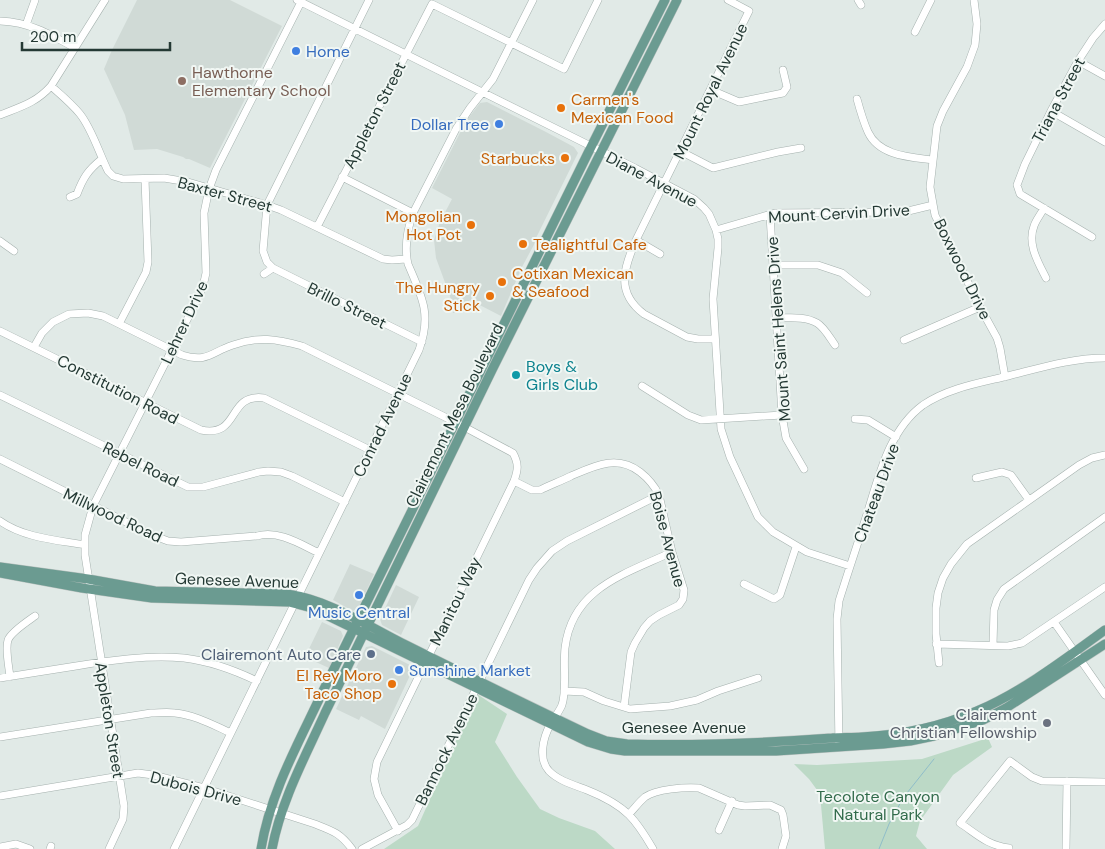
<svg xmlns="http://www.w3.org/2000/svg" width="1105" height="849" viewBox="0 0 1105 849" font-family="'DM Sans',sans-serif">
<rect width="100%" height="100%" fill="#e1eae7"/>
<path fill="#d0dad6" d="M137 0H230L282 26 210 168 189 159H186L183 157 157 149 134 150 125 115 104 69 112 50Z
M487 102 546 132 574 147 578 153 536 238 537 239 522 267 501 316 470 300 463 312 453 313 450 296 436 258 434 240 440 222 452 199 432 188 466 121 480 103Z
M350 564 374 574 359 607 353 611 333 600Z
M396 585 419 597 401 635 382 625 380 619Z
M322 622 341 631 343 636 329 668 305 657Z
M372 646 410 665 413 669 385 729 361 716 359 720 336 709 366 647Z"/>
<path fill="#bcd9c6" d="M477 694 507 714 495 742 517 777 540 809 559 818 595 831 615 849H384L418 826Z
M988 738 992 747 953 775 920 821 916 836 927 849H825L820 794 809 779 794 764 817 765 922 759Z"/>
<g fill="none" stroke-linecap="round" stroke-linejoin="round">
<path stroke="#8fbdc9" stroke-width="1" d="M879 849 889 824 903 798 934 759"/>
<g stroke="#a5b1ae" stroke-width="8">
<path id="minor" d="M297 0 635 168 694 199 704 208 709 214 716 230 718 239V248L713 299 721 429 730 457 758 517 773 532 807 552 850 566
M369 0 267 205 263 251 267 262 273 268 422 342
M858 0 861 5
M974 0 977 24 975 45 967 67 943 111 937 126 930 187 935 215 980 307 997 338 1000 348 1005 377
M0 21C29 22 50 34 75 48
M26 25 35 0
M915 32 931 0
M1078 61 1105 76
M51 86C61 95 71 103 80 114 92 129 99 153 108 171L113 176 123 179 164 178 188 182 267 205 281 210 383 259 392 260 406 259
M711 90 739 102 783 93 787 87 783 70
M857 99C860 110 863 121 868 132 879 156 910 157 933 160
M1051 111 1105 142
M0 115C20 107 36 103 51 86L105 0
M680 151 713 168 778 152 801 148
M342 177 413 213
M70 197 77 194C83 178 88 170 102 159
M1044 208C1041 214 1036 220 1034 226 1027 244 1038 262 1046 278
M770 215 782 415 786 438 804 469
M317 227 432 4 564 69 598 0
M716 230 775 213 904 212 933 205
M1092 237 1020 194 1017 185 1025 164 1051 111 1078 61 1093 38 1105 24
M636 240 660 254
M0 241 14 251
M773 265H818L842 273 867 293
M264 274 273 268
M777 318C790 318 805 316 817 323 824 327 830 338 835 345
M119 324 146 272 148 262 145 179
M0 331 201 430C241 438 226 393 264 398L370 450
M715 339H698L687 337 644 314C615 292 624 268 636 240L749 11 728 0
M904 340 980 307
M34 347 42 333 53 322 69 314 88 313 103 316 182 355C208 363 211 352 233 345 258 336 277 339 302 346L455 422 513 453C519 464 518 470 514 481L377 762 374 779 378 795 398 831
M642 386 688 415 701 420 782 415
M0 395 188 487H203L259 472 268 471 281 472 292 476 345 502
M855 419 868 420 896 437
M0 459 152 535 168 541 181 542 257 536C279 530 300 544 319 553
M976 478 1002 472 1011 475 1029 500
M514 481 532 490H540C550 485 561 481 571 476 594 466 617 454 640 472 649 479 654 485 659 495L672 552 684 590 683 599 679 605 659 615 650 621 644 628 635 643 631 652 624 707
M0 521C24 538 57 540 85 545
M744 584 774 599 780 595 796 547
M1054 622 1105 695
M936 644 1008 646 1022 643 1105 587
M993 645 994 610 997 600 1004 589 1105 517
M939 663 936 634V608L938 593 943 578 951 564 967 544 1079 465 1092 458 1105 455
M10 677C9 667 5 649 8 640 11 632 28 621 35 616
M0 678C25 674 51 670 76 666 112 660 147 655 184 658 209 661 234 670 257 681
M564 691 584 692 604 701 630 709 670 706 697 700 718 691 758 678
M0 737 151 713C159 713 167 712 175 713 195 715 213 725 231 733
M839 747 837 619 839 601C848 572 858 543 867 514 879 476 889 430 923 405 948 388 979 383 1008 376 1040 368 1072 358 1105 358
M0 796 138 773 153 775 204 788 315 824C333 831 340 833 352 849
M629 814C634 809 639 802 645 797 656 789 685 787 699 788L738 805 745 806 770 805 781 810 783 815 786 836 782 849
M719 830 732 801
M0 847 16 844 30 849
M50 849 51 846
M109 849 123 819 124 806 85 555V535L93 506 199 296 204 282 206 273 204 213 209 189 216 170 302 0
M174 849 419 350C432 314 422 297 408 264 404 246 407 230 413 213L456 129 470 108 493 79 533 0
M362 849 407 825 412 820 529 580 537 568 552 551 567 541 659 495
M653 849C646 837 639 825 629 815 617 803 602 796 587 790 574 785 559 781 549 771 538 759 543 738 550 725 554 718 559 712 562 705 567 690 563 665 565 648 572 588 625 574 672 552
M1009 849V848C987 845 978 835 960 823L1010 761 1032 777 1042 781 1105 782
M1066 849 1067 781"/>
</g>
<g stroke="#bdc4c2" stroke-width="10">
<path id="major" d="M0 567 88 579 155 591 287 594C329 600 368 626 406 645 466 675 527 705 588 734L606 741 627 744C695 746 764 743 832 738 842 737 852 738 862 737 901 735 940 727 977 711 1022 692 1065 659 1105 630
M0 573 82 588 152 598 289 602 308 607 324 614 588 742 611 749 625 751H776L883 744 910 741 934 736 983 720 1006 708 1105 644
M261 849C270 793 299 742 323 691L588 153 665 0
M272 849C281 801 305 757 325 713L492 370 677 0"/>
</g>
<use href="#minor" stroke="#fff" stroke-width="7"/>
<use href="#major" stroke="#6b9b91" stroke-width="9"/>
</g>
<g fill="#3f7fe0" stroke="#f1f7f4" stroke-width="2">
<circle cx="296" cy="51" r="5"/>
<circle cx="499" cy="124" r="5"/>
<circle cx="359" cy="595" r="5"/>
<circle cx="399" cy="670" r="5"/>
</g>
<circle fill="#8d6e63" stroke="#f1f7f4" stroke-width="2" cx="182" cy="81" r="5"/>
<g fill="#e8710a" stroke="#f1f7f4" stroke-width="2">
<circle cx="561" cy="108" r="5"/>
<circle cx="565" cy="158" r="5"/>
<circle cx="471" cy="225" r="5"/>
<circle cx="523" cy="244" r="5"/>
<circle cx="502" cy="282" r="5"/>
<circle cx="490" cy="296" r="5"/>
<circle cx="392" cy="684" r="5"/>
</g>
<circle fill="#0f9aa8" stroke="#f1f7f4" stroke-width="2" cx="516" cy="375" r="5"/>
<circle fill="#5c6f8a" stroke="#f1f7f4" stroke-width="2" cx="371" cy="654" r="5"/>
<circle fill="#6b7280" stroke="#f1f7f4" stroke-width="2" cx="1047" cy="723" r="5"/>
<g text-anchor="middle" stroke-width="4" stroke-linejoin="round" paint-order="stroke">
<g font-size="16" fill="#366cbe" stroke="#f1f7f4" text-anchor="start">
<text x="306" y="57">Home</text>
<text x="489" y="130" text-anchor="end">Dollar Tree</text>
<text x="359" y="618" text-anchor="middle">Music Central</text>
<text x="409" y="676">Sunshine Market</text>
</g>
<g font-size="16" fill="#785e54" stroke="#f1f7f4" text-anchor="start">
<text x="192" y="78">Hawthorne<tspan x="192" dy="18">Elementary School</tspan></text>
</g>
<g font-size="16" fill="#243934" stroke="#f1f7f4">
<text transform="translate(710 91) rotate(-64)" y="6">Mount Royal Avenue</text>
<text transform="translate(1058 100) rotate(-62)" y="6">Triana Street</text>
<text transform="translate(374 115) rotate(-63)" y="6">Appleton Street</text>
<text transform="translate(652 179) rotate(28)" y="6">Diane Avenue</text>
<text transform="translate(225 194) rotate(15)" y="6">Baxter Street</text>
<text transform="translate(839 213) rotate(-3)" y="6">Mount Cervin Drive</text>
<text transform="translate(963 269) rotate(64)" y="6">Boxwood Drive</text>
<text transform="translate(347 305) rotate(26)" y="6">Brillo Street</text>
<text transform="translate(184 322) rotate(-65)" y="6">Lehrer Drive</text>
<text transform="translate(778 329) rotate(-94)" y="6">Mount Saint Helens Drive</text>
<text transform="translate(118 389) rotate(27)" y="6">Constitution Road</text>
<text transform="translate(454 415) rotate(-64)" y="6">Clairemont Mesa Boulevard</text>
<text transform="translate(382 425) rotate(-64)" y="6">Conrad Avenue</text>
<text transform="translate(141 464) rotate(26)" y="6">Rebel Road</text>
<text transform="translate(876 493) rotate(-70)" y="6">Chateau Drive</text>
<text transform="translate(113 515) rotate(25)" y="6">Millwood Road</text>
<text transform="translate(668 539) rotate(75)" y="6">Boise Avenue</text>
<text transform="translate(237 580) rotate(2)" y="6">Genesee Avenue</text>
<text transform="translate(455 601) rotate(-64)" y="6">Manitou Way</text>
<text transform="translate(110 720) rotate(81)" y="6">Appleton Street</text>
<text x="684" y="733">Genesee Avenue</text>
<text transform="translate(446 749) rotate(-64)" y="6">Bannock Avenue</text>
<text transform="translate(196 788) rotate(15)" y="6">Dubois Drive</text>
</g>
<g font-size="16" fill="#c56008" stroke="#f1f7f4" text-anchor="end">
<text x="571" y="105" text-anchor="start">Carmen's<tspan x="571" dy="18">Mexican Food</tspan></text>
<text x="555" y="164">Starbucks</text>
<text x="461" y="222">Mongolian<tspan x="461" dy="18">Hot Pot</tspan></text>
<text x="533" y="250" text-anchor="start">Tealightful Cafe</text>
<text x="512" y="279" text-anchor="start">Cotixan Mexican<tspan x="512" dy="18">&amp; Seafood</tspan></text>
<text x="480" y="293">The Hungry<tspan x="480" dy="18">Stick</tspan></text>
<text x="382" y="681">El Rey Moro<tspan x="382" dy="18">Taco Shop</tspan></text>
</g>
<g font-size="16" fill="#0d838f" stroke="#f1f7f4" text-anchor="start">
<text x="526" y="372">Boys &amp;<tspan x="526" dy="18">Girls Club</tspan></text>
</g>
<g font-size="16" fill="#4e5e75" stroke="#f1f7f4" text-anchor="end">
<text x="361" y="660">Clairemont Auto Care</text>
</g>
<g font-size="16" fill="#5b616d" stroke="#f1f7f4" text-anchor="end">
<text x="1037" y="720">Clairemont<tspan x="1037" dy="18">Christian Fellowship</tspan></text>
</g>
<g font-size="16" fill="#326b4b" stroke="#f1f7f4">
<text x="878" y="802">Tecolote Canyon<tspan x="878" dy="18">Natural Park</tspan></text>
</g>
</g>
<path d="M22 42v8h148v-8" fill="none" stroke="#243934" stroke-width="2.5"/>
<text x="30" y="42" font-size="15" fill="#243934" stroke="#f1f7f4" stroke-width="4" paint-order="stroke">200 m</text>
</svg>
